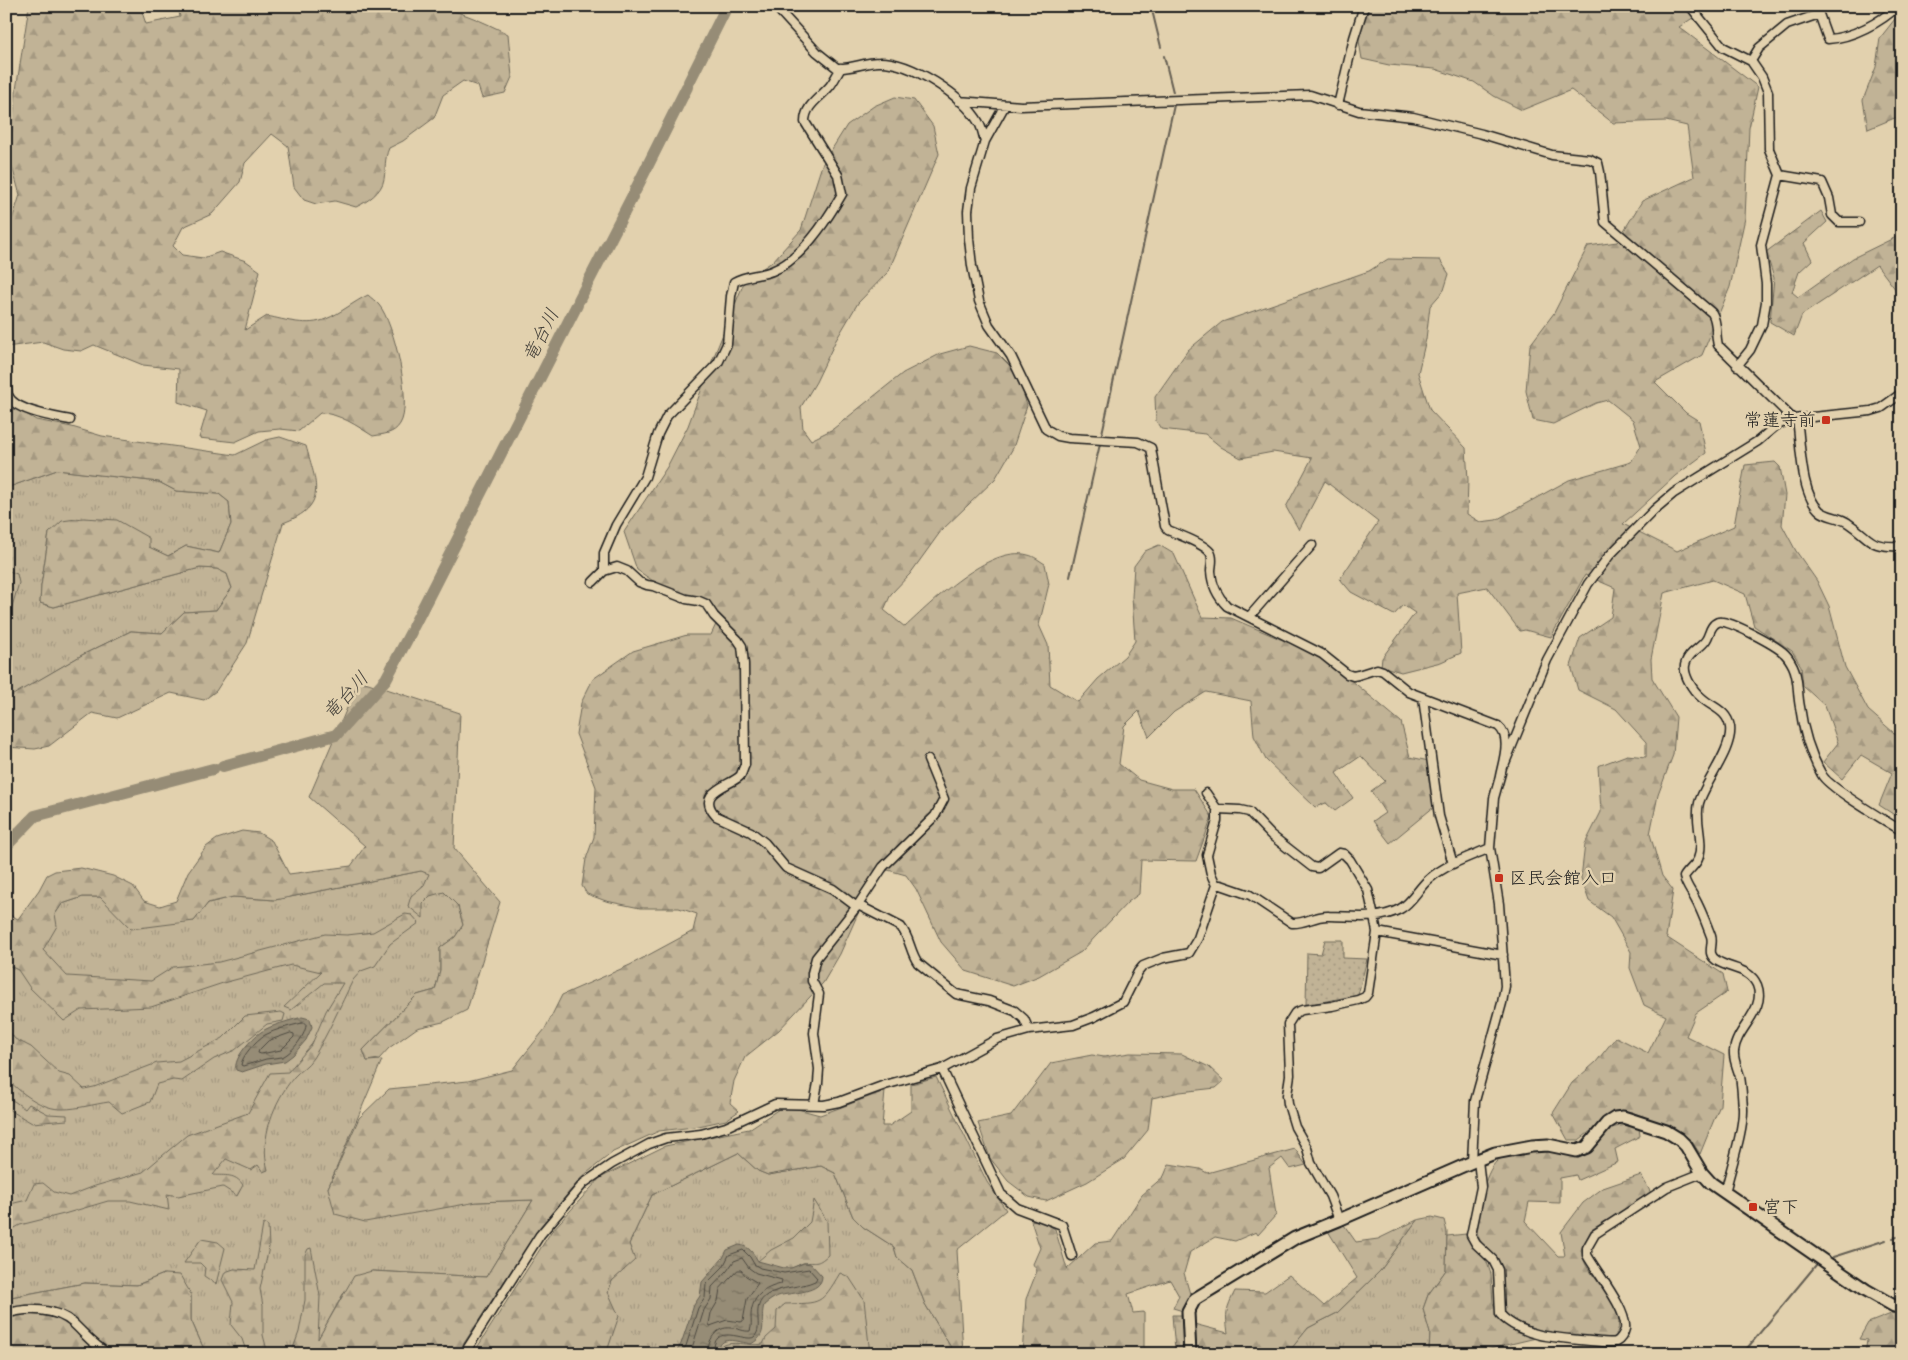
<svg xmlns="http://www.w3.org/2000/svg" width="1908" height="1360" viewBox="0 0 1908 1360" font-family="Kalam,'Klee One',sans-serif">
<defs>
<pattern id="grass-tufts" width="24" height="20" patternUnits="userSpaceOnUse" patternTransform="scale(1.25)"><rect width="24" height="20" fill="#c1b396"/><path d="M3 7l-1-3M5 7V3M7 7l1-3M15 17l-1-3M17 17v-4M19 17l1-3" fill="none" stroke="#a59981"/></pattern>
<pattern id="forest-firs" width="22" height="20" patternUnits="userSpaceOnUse" patternTransform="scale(1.25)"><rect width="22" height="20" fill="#c1b396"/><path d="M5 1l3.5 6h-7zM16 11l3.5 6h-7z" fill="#a59981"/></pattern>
<pattern id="park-dots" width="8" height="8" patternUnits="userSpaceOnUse" patternTransform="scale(1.25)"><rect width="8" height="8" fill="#c1b396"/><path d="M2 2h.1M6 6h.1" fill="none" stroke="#a59981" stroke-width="1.8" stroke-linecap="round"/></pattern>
<pattern id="water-ripples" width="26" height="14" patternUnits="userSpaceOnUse" patternTransform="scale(1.25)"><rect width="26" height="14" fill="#968c76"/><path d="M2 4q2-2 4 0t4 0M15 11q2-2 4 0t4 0" fill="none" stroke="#7a7260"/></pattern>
</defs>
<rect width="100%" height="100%" fill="#e2d1ae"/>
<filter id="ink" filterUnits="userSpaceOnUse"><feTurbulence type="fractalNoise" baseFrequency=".02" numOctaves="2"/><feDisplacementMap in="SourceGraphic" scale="10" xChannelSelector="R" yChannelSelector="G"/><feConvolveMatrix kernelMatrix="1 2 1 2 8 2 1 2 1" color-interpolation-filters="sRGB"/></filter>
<g filter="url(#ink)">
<path fill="url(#grass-tufts)" stroke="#6e6859" d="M57 470 159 482 176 491 219 494 229 502 231 524 219 553 186 546 168 556 148 547 49 533 41 586 40 603 54 607 200 568 217 569 227 574 232 588 216 610 184 612 162 633 131 631 82 655 7 699 6 488Z
M421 871 429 873 444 892 458 906 463 925 455 937 440 948V971L435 990 417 995 363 1050 367 1061 382 1060 328 1188 477 1202 533 1200 486 1277 372 1271 343 1294 310 1354H206L191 1320V1294L164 1274 137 1285 85 1283 6 1298V964L18 970 62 904 83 897H100L194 921 208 903 233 897 275 900Z
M738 1153 758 1171 768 1175 821 1166 835 1173 853 1217 863 1227 894 1247 897 1257 912 1270 925 1304 955 1354H606L618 1316 608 1292 612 1281 634 1260 629 1244 652 1195Z
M1432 1217 1444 1220 1447 1232 1446 1270 1428 1295 1423 1309 1430 1333 1429 1354H1287L1308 1328 1337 1313 1380 1271 1417 1220Z"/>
<path fill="url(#forest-firs)" stroke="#6e6859" d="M29 6H140L146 24 180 17 178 6H349L354 11C378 7 402 5 427 6 455 8 484 22 508 34L512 77 505 93 482 98 478 86 463 81 443 95 434 118 403 141 389 148C384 160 386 167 384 179 382 192 367 202 356 207L335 201 316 204 304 200 294 187 288 146 272 134 245 163 240 182 212 214 183 227 173 246 182 255 203 258 220 252 246 261 260 271 245 330 267 316C286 320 308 327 326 319 341 313 353 302 368 295 371 298 376 301 379 305 394 322 413 405 400 424 394 434 384 434 373 436 357 426 339 413 320 413L299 431 280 429 259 431 235 442 199 438 207 411 178 402 179 369 143 365 94 345 81 351 63 349 43 342 6 347V238L20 195 9 156 16 90Z
M1370 6H1711L1679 27 1758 87 1749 128 1745 218 1730 287 1702 355 1655 382 1686 413 1699 421 1706 453 1675 476 1623 524 1677 551 1734 526 1745 465 1775 462 1780 467 1785 495 1782 525 1796 551 1817 581 1829 606 1845 667 1868 710 1902 740V814L1896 816 1879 805 1892 773 1861 755 1842 779 1823 762 1838 743 1825 706 1803 686 1801 666 1792 651 1754 626 1745 594 1713 580 1664 593 1651 659 1652 678 1676 717 1673 755 1658 795 1650 834 1662 876 1673 890 1666 937 1723 974 1727 992 1696 1013 1686 1036 1724 1055 1720 1105 1700 1154 1691 1140 1675 1130 1632 1112 1614 1113 1579 1140H1568L1553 1113 1572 1083 1596 1062 1616 1037 1648 1053 1666 1016 1644 1005 1630 968 1631 952 1611 917 1589 901 1581 878 1585 844 1601 812 1598 766 1627 755 1646 757V742L1616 709 1578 690 1571 666 1580 638 1611 617 1615 588 1585 575 1551 637 1525 630 1520 631 1487 587 1457 593 1461 653 1441 662 1401 672 1381 666 1382 658 1415 613 1403 605 1394 615 1351 592 1340 579 1378 522 1325 481 1299 530 1286 507 1312 458 1273 452 1241 458 1221 447 1205 434 1161 429 1156 421 1155 397 1188 350 1222 322 1369 271 1388 259 1440 260 1449 274 1444 290 1430 306 1426 339 1418 373 1430 410 1466 448 1468 480 1467 514 1480 522 1496 520 1569 480 1631 462 1641 446 1633 420 1608 400 1596 403 1553 424 1533 420 1526 391 1530 345 1554 313 1588 246 1617 242 1642 201 1694 177 1687 126 1666 121 1613 123 1571 90 1522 110 1494 96 1474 82 1435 69 1389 65 1362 59 1358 35Z
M1902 10V115L1868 129 1863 100 1876 67 1880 38Z
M895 97 914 100 933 126 939 154 888 272 858 303 836 340 816 382 801 407 803 429 811 440 833 429 903 373 940 354 969 346 997 353 1018 374 1027 406 1013 448 995 479 941 531 910 574 891 594 884 610 905 627C931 603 990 544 1028 555 1034 556 1040 561 1045 564L1049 584 1039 625 1048 645 1050 685 1078 702 1098 679 1125 656 1135 641 1132 597 1134 566 1145 551 1159 545 1174 554 1202 617 1231 618 1325 658 1401 722 1410 757 1429 761 1435 806 1390 843 1373 821 1385 813 1371 791 1385 781 1361 756 1336 773 1353 798 1335 811 1326 803 1315 807 1266 760 1254 736 1251 701 1206 692 1174 712 1149 737 1139 711 1124 726 1119 764 1139 780 1172 789H1194L1212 817 1196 861 1141 860 1139 894 1128 902 1081 952 1039 976 1013 986 966 971 941 942 916 889 906 875 888 870 869 883 860 909 840 954 823 983 779 1030 745 1057 734 1081 730 1103 739 1111 726 1120 694 1127 659 1131 613 1152 582 1177 539 1228 457 1354H291L299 1332 305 1300V1255L308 1249 311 1248 320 1296 318 1339 354 1276 372 1271 486 1277 533 1200 477 1202 365 1222 335 1214 328 1188 359 1118 389 1089 468 1081 512 1070 545 1029 562 995 630 965 693 931 697 914 679 908H640L606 901 587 894 582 886 586 859 594 837 596 787 576 734 581 703 593 679 633 651 687 635H711L717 622 713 605 662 587 637 570 624 532 667 467 688 426 712 361 745 280 772 262 801 230 822 165 847 125 874 106Z
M1821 211 1827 222 1804 243 1812 260 1799 272 1792 292 1798 297 1853 258 1902 234V298L1877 265 1802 315 1794 336 1770 322 1774 278 1766 252Z
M6 402 36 420 72 427 102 436 235 455 266 440 280 437 306 446C316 483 329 506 283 523L247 643 216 691 204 700 171 693 117 718 92 713 49 746 35 749 6 747V699L82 655 131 631 162 633 184 612 216 610 232 588 227 574 217 569 200 568 54 607 40 603 41 586 49 533 62 521 83 518 117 520 149 538V547L168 556 186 546 219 553 231 524 229 502 219 494 176 491 159 482 57 470 6 488Z
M6 570 17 574 19 583 10 613 6 611Z
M359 680 460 713 454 848 500 902 467 1010 443 1022 417 1028 389 1048 379 1059 367 1061 363 1050 417 995 435 990 440 971V948L455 937 463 925 458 906 444 892 430 896 423 903V918L408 906 411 896 424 885 429 874 421 871 275 900 233 897 208 903 194 921 131 929 100 897H83L62 904 55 914 57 926 43 950 67 976 151 981 173 967 219 962 325 934 347 935 373 932 405 914 412 915 419 923 390 944 375 966 361 971 353 980C340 1006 328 1034 313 1058 308 1066 299 1071 294 1077 274 1101 259 1139 268 1170L263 1172 258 1165 251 1170 226 1159 213 1175C225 1176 235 1173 243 1185L237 1196 223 1187 178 1196 167 1194 169 1210 130 1201H108L64 1214 20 1225 6 1233V1205L27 1200 34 1184 43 1183 54 1192 69 1196 95 1186 143 1172 187 1135 248 1113 270 1073 288 1072 312 1044 326 1011 343 983H324L291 1010 284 1007 321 972 291 965 223 983 151 1007 81 1010 64 1021 30 988 18 970 6 964V913L18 919 39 890 47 875 55 871 81 868 113 876 133 886 144 901 160 906 176 901 188 872 206 847 217 839 242 831 259 833 272 841 289 874 351 866 365 846 309 797Z
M281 1012 285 1014 283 1021 267 1024 235 1050 214 1059 182 1081 173 1080 157 1084 150 1102 122 1113 109 1102C94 1104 78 1109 63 1109 42 1110 20 1092 6 1078V1027L15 1039 31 1047 59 1073 70 1076 84 1089 94 1087 157 1063 179 1061 223 1038 245 1016Z
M1130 1053 1182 1054 1209 1067 1224 1081 1216 1088 1180 1092 1152 1098 1148 1130 1124 1159 1087 1182 1046 1201 1029 1197 1008 1181 990 1158 978 1123 1011 1116 1051 1063 1092 1055 1104 1057Z
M936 1077 987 1182 1006 1210 957 1250 963 1354H955L925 1304 912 1270 897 1257 894 1247 863 1227 853 1217 835 1173 821 1166 768 1175 758 1171 738 1153 652 1195 629 1244 635 1260 612 1281 608 1292 619 1316 606 1354H473L551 1232 600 1178 665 1146 749 1129 779 1109 790 1107 820 1115 885 1091 882 1126H889L911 1111V1084Z
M6 1100 14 1101 25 1109 29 1104 48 1114 67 1115V1120L32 1123 6 1108Z
M1626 1125 1639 1128 1640 1136 1615 1149 1618 1162 1578 1180 1576 1175 1560 1178V1203L1529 1202 1525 1221 1558 1256H1565L1561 1232 1583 1203 1603 1188 1641 1175 1651 1193 1591 1230 1581 1250C1583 1254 1583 1260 1586 1265 1597 1284 1630 1312 1615 1337L1605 1339C1586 1336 1516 1332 1506 1316 1500 1306 1504 1287 1502 1275 1500 1257 1477 1247 1477 1229 1477 1211 1484 1173 1497 1161 1504 1155 1536 1149 1545 1149 1560 1149 1576 1157 1590 1151 1598 1148 1604 1134 1610 1128Z
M1295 1149 1306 1165 1290 1169 1282 1158 1269 1168 1276 1215 1258 1235 1256 1232 1235 1241 1215 1237 1190 1252 1184 1273 1190 1294 1183 1311 1173 1308 1179 1296 1170 1280 1128 1294 1133 1313 1144 1312V1348L1161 1349 1164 1354H1022L1026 1299 1037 1271 1033 1264 1040 1248 1031 1221 1039 1219 1055 1229 1067 1269 1095 1243 1112 1241 1142 1195 1164 1176 1169 1164 1200 1169 1207 1173Z
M814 1200 827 1221 828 1255C816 1266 816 1261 803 1263 799 1264 796 1267 792 1268 781 1270 767 1266 758 1261L771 1250 794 1238 810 1222Z
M1417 1220 1380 1271 1337 1313 1308 1328 1287 1354H1197L1194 1324 1228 1333C1225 1313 1226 1309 1235 1291L1265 1292 1289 1275 1324 1306 1357 1278 1328 1231 1344 1225 1356 1242 1378 1239Z
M265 1224 268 1226 269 1247 260 1289 263 1306V1335L268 1354H247L242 1339 231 1325 233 1302 222 1280 225 1272 234 1269 255 1270 263 1225Z
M1466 1234 1485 1257 1491 1274 1493 1303 1500 1317 1536 1338 1469 1354H1429L1430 1333 1423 1309 1428 1295 1446 1270 1447 1236Z
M201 1239 218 1242 225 1248 216 1284 204 1276 205 1268 200 1263H184Z
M840 1273 849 1277 864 1300 870 1354H781L767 1350 766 1354H722L721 1347C730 1339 750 1347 763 1344L766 1338 776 1329 777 1311 785 1304C821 1303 821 1305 840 1273Z
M164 1274 180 1275 191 1294V1320L206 1354H6V1298L85 1283 137 1285Z
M1896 1312 1902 1314V1354H1865L1867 1340 1859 1339 1868 1323Z
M1172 1315H1183L1185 1354H1171L1175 1350Z"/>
<path fill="url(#park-dots)" stroke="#6e6859" d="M1325 940H1343V958L1367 959 1358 995 1306 1005 1307 953 1321 954Z"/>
<path fill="url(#water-ripples)" stroke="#655f52" d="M302 1017 310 1019 312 1027 306 1040 293 1055 285 1061 266 1064 242 1072 236 1070C233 1058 252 1038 261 1032 271 1025 289 1021 302 1017Z
M739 1245C749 1246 753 1253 758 1261L784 1268H791L804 1263 811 1264 822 1276C822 1294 791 1292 778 1296 773 1298 769 1301 764 1305 759 1321 770 1334 751 1344 739 1342 717 1333 719 1354H675L681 1344 694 1305 700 1296 702 1282 723 1258 727 1250Z"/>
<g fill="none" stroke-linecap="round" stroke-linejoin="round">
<path stroke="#4d4940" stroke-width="1" d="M302 1023H306C307 1034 292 1053 282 1057 277 1058 271 1058 266 1059 258 1061 251 1064 243 1066L241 1065C242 1056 256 1040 265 1035 276 1029 290 1026 302 1023Z
M291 1033 294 1034V1037L281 1050 261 1054 258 1053 259 1050 268 1041Z
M738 1270H741L746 1276 758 1283 747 1299 743 1321 741 1322 727 1320 710 1326 709 1324 711 1313 718 1301 720 1289Z
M680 1354 686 1346 698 1308 705 1298 706 1284 723 1267 729 1255 743 1250 750 1257 754 1264 760 1268 784 1273 809 1269 817 1278 815 1281C800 1288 781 1286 767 1295 749 1307 765 1327 754 1337 746 1343 711 1320 714 1354
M688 1354 692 1348 704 1310 711 1299 712 1287 727 1271 734 1261 742 1258 749 1268 756 1273 782 1280 781 1284C764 1288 752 1296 751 1315 751 1321 752 1326 750 1331 744 1332 738 1328 731 1328 716 1326 707 1341 708 1354"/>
<path stroke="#655f52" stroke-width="2" d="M1151 6 1161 47
M1164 56 1173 92
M1101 438 1174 105
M1070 577 1100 444
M1893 1238 1902 1236
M1833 1257 1886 1240
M1744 1352 1816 1265"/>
<path stroke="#968c76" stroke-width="12" d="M689 82 727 6
M635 191 687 87
M579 300 632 197
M524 409 577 305
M468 518 521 414
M413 627 466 523
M223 766 336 735 386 679 411 632
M6 846 35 816 213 769"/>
<g stroke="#1c1c1c" stroke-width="11">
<path id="street" d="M775 6 817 52 837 68C851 69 865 62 879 62 910 61 964 96 979 123 982 128 983 135 985 141
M1690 6 1723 47 1751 61 1762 77 1768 92 1769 149 1780 175 1761 245 1766 284V302L1762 325 1750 350 1737 366
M1751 61 1759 48 1787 25 1819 14 1828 39C1852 38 1881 22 1898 6
M959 101 1021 106 1310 95 1359 111 1413 117 1482 134 1552 155 1590 159 1598 163 1600 172 1605 222 1712 313C1718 323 1715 334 1718 345L1793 419
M1005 105 985 141 971 188 968 211 969 239 972 266 979 301 989 325 1011 356 1046 429 1058 436 1069 438 1138 442 1151 448 1165 526 1168 530C1179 535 1203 543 1210 552 1214 558 1211 565 1211 571 1212 586 1217 596 1227 606L1322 654 1347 674 1353 676 1358 675 1377 669 1383 671 1409 692 1498 726C1512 737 1503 761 1500 776
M1338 105 1354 38 1364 6
M1780 175 1822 182 1829 198 1832 215 1839 222H1859
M6 383C7 387 7 392 8 395 14 411 55 417 70 420
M1797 419C1801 443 1800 494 1820 511 1827 517 1840 517 1848 523 1872 539 1868 548 1902 546
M604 571V553L616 525 645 477 658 434 667 416 718 363 727 344 731 296 734 282C746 275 759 276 772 271 801 260 827 220 842 194L838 175 805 122C805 105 820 98 830 86 834 81 837 74 841 68
M593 582 604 571 617 567 627 571 639 582 647 585 653 586 686 599 699 601 706 604 714 616 738 640 742 646 744 664 745 765C743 768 742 774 740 776 730 786 694 792 716 816L751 832 765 843 786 868 833 889 857 907
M1249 617 1312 545
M1423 698 1439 816 1453 864
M1505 763 1547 660 1588 584 1609 556 1654 510 1674 493 1758 441 1777 425 1793 419 1871 411 1881 408 1902 393
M1206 793 1217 809 1240 810 1249 812 1271 835 1312 867 1318 868 1339 853 1344 854 1350 860 1368 890 1374 917 1377 932 1368 993 1365 997 1358 1000 1332 1006 1302 1010 1295 1013 1288 1024 1290 1075 1287 1095 1288 1104 1295 1127 1307 1148 1311 1163 1330 1196 1339 1220
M1216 885H1221L1250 895 1292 923C1305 924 1315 915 1329 916 1353 916 1377 921 1400 909 1412 903 1419 887 1429 879 1447 864 1469 857 1490 848
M858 905 901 927C910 938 910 952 918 963L956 994 989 1001 1015 1011 1024 1019 1029 1030
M1377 932 1503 955
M942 1069 1001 1194 1017 1208 1062 1225 1072 1256
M814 1104 818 1083 819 1069 814 1033 819 994 812 981V973L816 958 858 905 883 867 935 816 944 799 928 760
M1478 1160 1481 1187 1471 1235 1476 1244 1493 1260 1498 1270 1500 1314C1509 1325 1527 1332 1540 1335 1549 1337 1611 1344 1616 1342 1620 1340 1624 1334 1625 1329 1628 1311 1597 1273 1587 1255V1248L1595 1234 1667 1187 1702 1173
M1472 1162 1475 1101 1502 1003 1505 986 1499 904 1490 848 1494 798 1501 773
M1725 1193C1730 1170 1744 1130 1743 1108 1742 1098 1742 1087 1740 1077 1738 1069 1733 1060 1734 1051 1736 1028 1767 1010 1757 985 1749 967 1730 970 1716 960 1706 953 1714 945 1711 936 1706 923 1701 909 1694 897 1690 890 1686 885 1684 877 1688 870 1695 866 1698 859 1705 842 1694 821 1699 803 1705 782 1733 749 1730 727 1727 710 1713 708 1702 698 1693 691 1681 673 1686 662 1689 652 1700 649 1706 640 1710 634 1710 625 1718 622 1727 618 1777 646 1785 654 1788 657 1791 662 1793 666 1799 678 1797 693 1800 707 1803 730 1810 754 1822 775 1829 788 1886 821 1902 831
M6 1314C27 1307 56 1308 73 1323 85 1334 94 1346 109 1354
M464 1354 540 1235 584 1183 612 1164 649 1144 666 1138 701 1134 726 1127 775 1104 824 1105 839 1102 885 1085 942 1069 997 1039 1029 1030 1073 1025 1094 1017 1123 1002 1138 972 1143 966 1163 958 1189 953 1198 938 1216 885 1211 874 1207 855 1217 821V809"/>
</g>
<g stroke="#1c1c1c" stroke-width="15">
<path id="secondary" d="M1190 1354 1188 1312 1195 1299 1295 1238 1339 1220 1472 1162 1495 1153 1532 1146 1548 1145 1577 1151 1587 1147 1607 1123 1615 1118 1623 1117 1666 1131 1679 1139 1686 1146 1702 1173 1711 1183 1866 1290 1894 1306 1902 1308"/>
</g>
<use href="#street" stroke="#e2d1ae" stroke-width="8"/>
<use href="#secondary" stroke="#e2d1ae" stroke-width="11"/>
</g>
</g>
<g fill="#c8321e" stroke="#e2d1ae" stroke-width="2">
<rect x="1821" y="415" width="10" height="10" rx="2.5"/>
<rect x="1494" y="873" width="10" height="10" rx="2.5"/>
<rect x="1748" y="1202" width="10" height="10" rx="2.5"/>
</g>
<g text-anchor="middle" stroke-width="5" stroke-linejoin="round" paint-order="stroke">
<g font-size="18" fill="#1c1c1c" stroke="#e2d1ae" text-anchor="start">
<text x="1816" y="426" text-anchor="end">常蓮寺前</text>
<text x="1509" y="884">区民会館入口</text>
<text x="1763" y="1213">宮下</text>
</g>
<g font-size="19" font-style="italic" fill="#47433c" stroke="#e2d1ae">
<text transform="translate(540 335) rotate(-63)" y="7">竜台川</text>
<text transform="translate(345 695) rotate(-47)" y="7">竜台川</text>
</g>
</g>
<rect width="1908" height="1360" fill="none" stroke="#e2d1ae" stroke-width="25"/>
<rect x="12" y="12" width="1883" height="1335" fill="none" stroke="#1c1c1c" stroke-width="2" filter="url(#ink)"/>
</svg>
